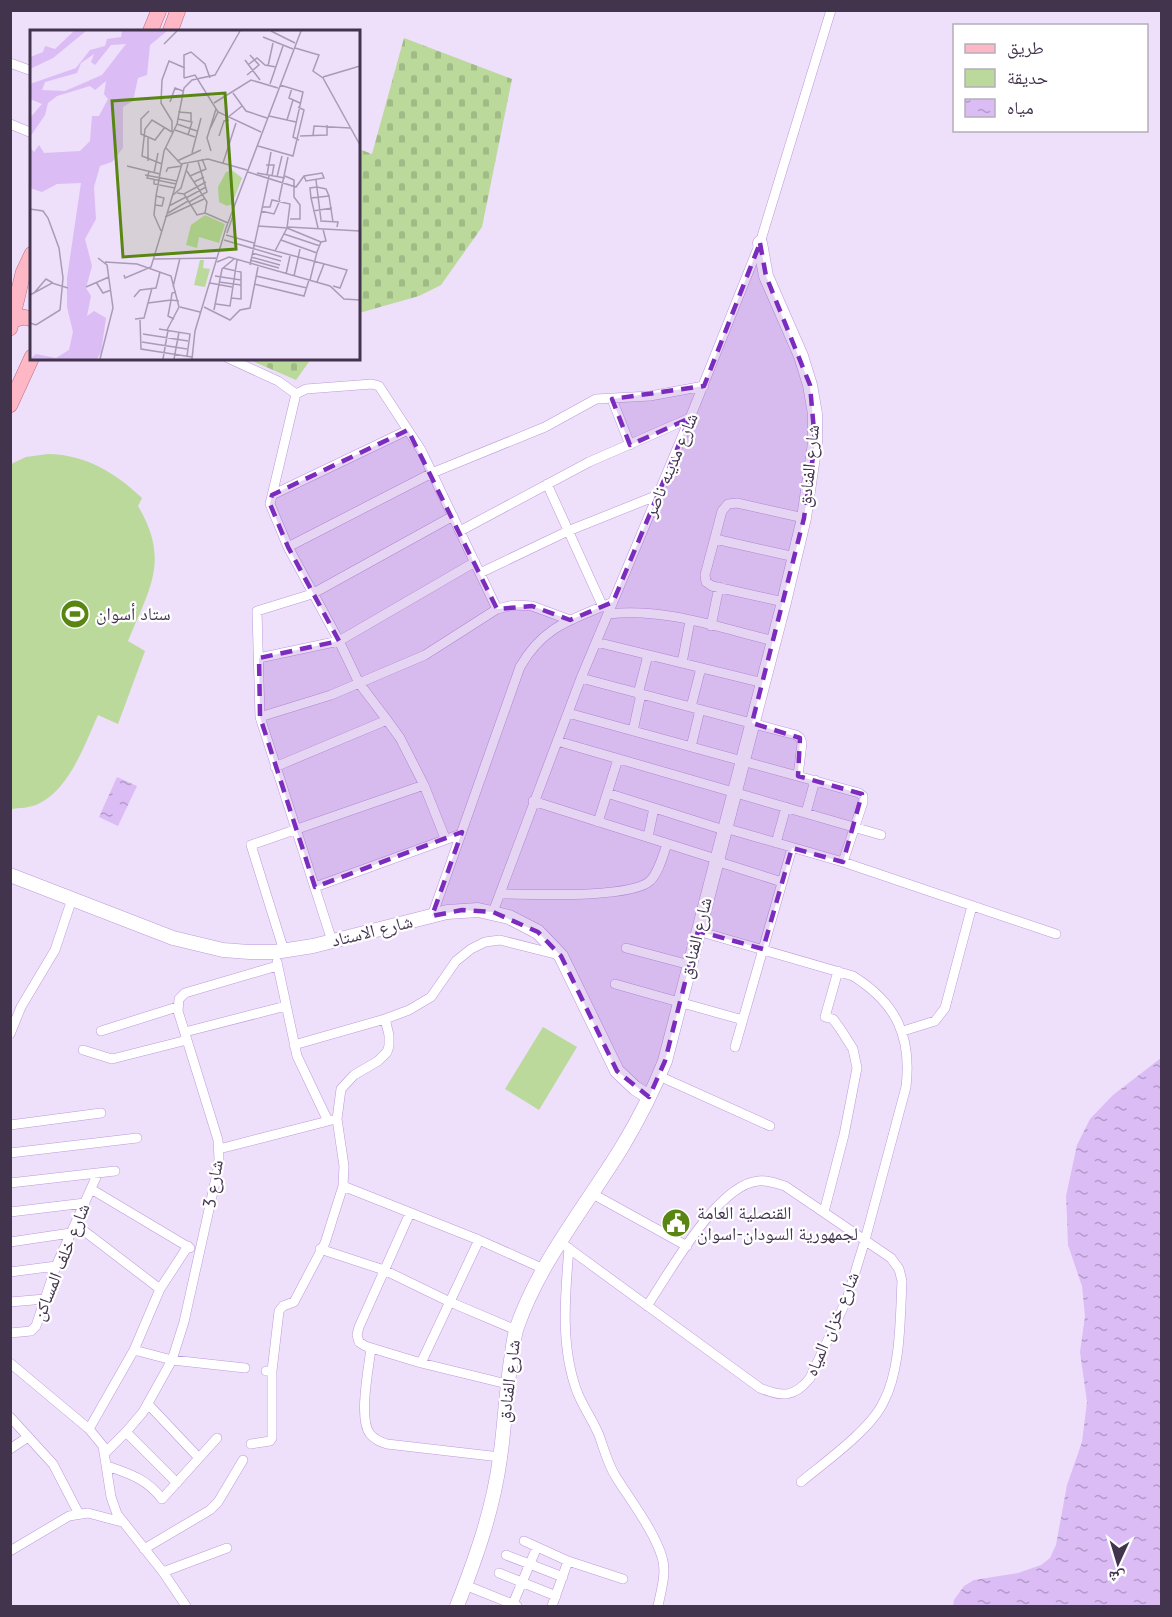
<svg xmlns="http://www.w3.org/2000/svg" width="1172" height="1617" viewBox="0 0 1172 1617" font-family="'PT Sans','Noto Naskh Arabic',sans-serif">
<defs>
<pattern id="cemetery-stones" width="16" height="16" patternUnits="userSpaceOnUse" patternTransform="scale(1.5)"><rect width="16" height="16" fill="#bad99b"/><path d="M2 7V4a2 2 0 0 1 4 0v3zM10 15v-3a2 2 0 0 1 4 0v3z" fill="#a1bb87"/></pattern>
<pattern id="water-ripples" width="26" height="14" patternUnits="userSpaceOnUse" patternTransform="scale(1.5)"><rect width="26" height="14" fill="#dbbcf5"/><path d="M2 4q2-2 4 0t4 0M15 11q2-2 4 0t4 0" fill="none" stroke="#b39ac9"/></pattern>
</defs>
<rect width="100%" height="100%" fill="#eedffa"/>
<path fill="url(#cemetery-stones)" d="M404 38 512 79 482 227 441 285 419 296 359 313V149L372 154Z
M248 359 311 358V359L296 380Z"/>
<path fill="#bad99b" d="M48 454C87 455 114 472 142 498L138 506C170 560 150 588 128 641L145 651 118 724 98 715C85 744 69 790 38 804 30 808 19 808 11 809V464L26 457Z
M543 1027 577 1047 539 1110 505 1089Z"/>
<path fill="url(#water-ripples)" d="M117 777 137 786 118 826 99 817Z
M1161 1058V1606H953L954 1600 964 1586 974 1580 1018 1573 1041 1565 1050 1558 1056 1545 1067 1485 1082 1442 1087 1402 1080 1352 1085 1316 1082 1286 1068 1245 1067 1218 1066 1196 1077 1145 1090 1119 1113 1095Z"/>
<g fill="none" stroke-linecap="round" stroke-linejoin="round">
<g stroke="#be9ada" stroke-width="10">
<path id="street" d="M10 63 32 71
M10 124 32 133
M228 358 278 381 296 394 270 504 288 547 339 641 359 683 387 720
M296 394 306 389 372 384 379 386 421 450 497 609
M612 399 630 445
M547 484 603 607
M272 495 408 430
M460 531 589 462 690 418
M715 539 795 557
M288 547 432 473 545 427 596 399 650 396 704 386
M480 573 568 531 658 495
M784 602 712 586 706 582 705 575 722 511 728 504 737 503 804 518
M608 614C664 607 720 628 774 641
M711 626 719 587
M596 642 763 683
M259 658 339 641 475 562
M682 663 690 621
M581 678 796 735 800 738 802 743 798 776
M638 694 648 655
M691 707 701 668
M568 713 859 793 863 796V802L843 862
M260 717 331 695 425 655 497 609 514 605 532 606 570 620
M633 731 641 694
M557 741 881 835
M691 747 700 710
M275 767 387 720 400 738 424 785
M607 793 724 830
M533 801 716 859
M806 813 815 780
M598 822 618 759
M725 828 843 862 1056 934
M648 837 654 808
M776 843 786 807
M716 861 782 882
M315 887 461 834
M500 894C529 894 630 899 650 881 659 872 663 855 667 844
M493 912 581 678 690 418 760 243 831 10
M432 916 520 667C544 625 572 620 613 602
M332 941 260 717 257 611 312 594 453 516
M626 948 690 965
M284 951 251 845 424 785 445 838
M277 962 297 1056 328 1121
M615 984 743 1020
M101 1031 177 1007
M903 1031 935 1021 945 1008 972 906
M185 1032 286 1006
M10 1034 21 1007 55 950 72 899
M294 1045 385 1019 409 1010 431 997 456 961 471 949 485 942 500 940 559 955
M735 1047 792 848
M83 1050 112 1059 187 1040
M659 1076 770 1126
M10 1125 101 1113
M219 1149 332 1120
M10 1153 137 1138
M10 1183 115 1171
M343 1186 479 1240 544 1269
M91 1189 190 1248
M591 1193 687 1246
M10 1212 85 1203
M824 1212 844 1135 857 1068 853 1049 841 1030 833 1019 825 1017 838 971
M410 1213 359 1327 357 1335 359 1342 365 1346 421 1363 507 1384
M75 1224 160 1289
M10 1242 71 1233
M560 1242 760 1388C782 1397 794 1398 810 1378L847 1299 865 1240 906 1087C912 1036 896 1003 853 976L698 931
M569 1248C565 1295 560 1349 578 1394 584 1408 593 1421 599 1435 604 1449 608 1465 616 1477 631 1501 654 1531 662 1557 667 1572 661 1591 658 1606
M320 1249 384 1270 450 1302 516 1330
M10 1272 56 1266
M10 1302 45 1299
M647 1306C670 1272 717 1185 758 1181 768 1180 776 1183 785 1186L891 1258 899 1269 902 1281C900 1319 901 1370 883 1403 870 1430 825 1462 801 1482
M10 1333 31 1331 36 1326 56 1266 98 1173
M371 1348C369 1367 358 1419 370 1434 375 1440 381 1442 387 1444L500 1457
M134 1350 172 1360 245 1368
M10 1363 89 1429 103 1446 111 1497 117 1514 163 1572 186 1606
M421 1363 479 1240
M266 1371H272L279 1311 283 1306 294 1302 325 1243 343 1186 344 1166 337 1119 341 1089 354 1075 378 1061 387 1052 389 1046V1035L385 1019
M148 1404 199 1458
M10 1417 53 1464 79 1514
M89 1429 134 1350 160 1289 188 1246
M126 1432 177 1483
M251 1444 270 1441 272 1438V1371
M10 1449 28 1437
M105 1453 126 1432 143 1412 172 1360 184 1322 218 1169 219 1159 218 1140 178 1011 179 999 185 993 277 966
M107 1466C130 1474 147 1479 162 1499L217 1438
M524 1541 568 1561 623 1579
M144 1549 210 1510 218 1502 243 1460
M10 1551 69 1516 88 1513 122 1522
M506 1555 563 1577
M163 1572 227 1548
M499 1573 556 1596
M465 1585 517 1606
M512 1606 537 1547
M552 1606 568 1561"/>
</g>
<g stroke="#be9ada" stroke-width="15">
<path id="secondary" d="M10 875 173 938 223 950 249 952H275L313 946 447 912 478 910 509 917 538 932 561 956 617 1071 635 1088 649 1097
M457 1606C476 1558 493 1510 500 1458 505 1424 506 1389 512 1354 513 1345 514 1336 517 1327 540 1261 586 1206 622 1147 639 1119 653 1091 665 1061L784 602 804 518 815 443V414L810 385 801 356 766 276 760 243"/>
</g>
<g stroke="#bd6b82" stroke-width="16">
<path id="primary" d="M150 32 159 10
M170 32 178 10
M13 320 23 317 32 319
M10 328 23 273 32 254
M10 405 32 357"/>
</g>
<use href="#street" stroke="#fff" stroke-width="9"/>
<use href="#secondary" stroke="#fff" stroke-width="14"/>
<use href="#primary" stroke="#feb8c5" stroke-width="15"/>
</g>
<path fill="#7b2cbf" fill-opacity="0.2" stroke="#7b2cbf" stroke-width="4.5" stroke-dasharray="12 8" stroke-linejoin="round" d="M760 243 766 276 810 385 815 443 804 518 752 723 800 738 798 776 862 794 843 862 792 848 763 949 698 931 665 1061 649 1097 617 1071 561 956 538 932 493 912 462 910 432 916 462 832 315 887 260 717 259 658 339 641 288 547 270 504 272 495 408 430 497 609 532 606 570 620 613 602 690 418 630 445 612 399 704 386Z"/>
<defs>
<g id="stadium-disc" transform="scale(1.5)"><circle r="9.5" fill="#598512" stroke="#fff"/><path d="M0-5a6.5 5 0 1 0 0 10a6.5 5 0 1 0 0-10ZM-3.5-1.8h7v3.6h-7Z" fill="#fff"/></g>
<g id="civic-disc" transform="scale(1.5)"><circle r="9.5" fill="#598512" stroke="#fff"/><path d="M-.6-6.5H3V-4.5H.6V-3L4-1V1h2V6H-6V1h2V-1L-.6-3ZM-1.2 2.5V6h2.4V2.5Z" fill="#fff"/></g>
</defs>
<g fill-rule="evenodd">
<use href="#stadium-disc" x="75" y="614"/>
<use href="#civic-disc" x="676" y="1223"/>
</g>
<g text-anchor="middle" stroke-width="4.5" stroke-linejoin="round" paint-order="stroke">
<g font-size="18" fill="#43344e" stroke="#fff">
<text transform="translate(671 465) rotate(-67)" y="6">شارع مدينه ناصر</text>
<text transform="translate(809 466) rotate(-84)" y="6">شارع الفنادق</text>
<text transform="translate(372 931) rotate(-14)" y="6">شارع الاستاد</text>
<text transform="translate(696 938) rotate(-76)" y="6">شارع الفنادق</text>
<text transform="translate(213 1184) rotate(-80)" y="6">شارع 3</text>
<text transform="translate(61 1262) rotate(-68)" y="6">شارع خلف المساكن</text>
<text transform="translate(832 1324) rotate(-67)" y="6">شارع خزان المياه</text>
<text transform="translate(509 1381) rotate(-83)" y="6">شارع الفنادق</text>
</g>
<g font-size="18" fill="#43344e" stroke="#fff" text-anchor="start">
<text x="96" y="620">ستاد أسوان</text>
<text x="697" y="1219">القنصلية العامة<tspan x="697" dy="21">لجمهورية السودان-اسوان</tspan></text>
</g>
</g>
<g transform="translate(30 30)">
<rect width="330" height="330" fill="#eedffa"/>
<path d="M175 185 195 194 189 213 169 207 167 218 156 215 161 195Z" fill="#bad99b"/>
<path d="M202 140 212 148 202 174 197 176 189 172 188 157 196 142ZM170 230H174L173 238 180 239 175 257 164 255Z" fill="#bad99b"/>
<path d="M44 1H56L23 28 0 39V27L13 22 15 16 25 19ZM92 1H137L120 15 117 45 108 48 103 71 93 77V118L82 132 70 136 64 157 66 189 55 209 62 236 56 258 61 266 57 286 64 281 76 288 71 322 67 329H0L6 324 26 328 39 320 43 302 37 277V248L51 153 27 154 12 162 0 158V117L4 122 9 115 14 123 50 121 60 111 62 86H69L78 69 74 64 76 51 65 60 60 56 27 66 18 73 15 85 0 107V88L12 74 0 69V54L46 38 60 20 75 16 77 9 91 7ZM96 14 72 45 35 61 12 60 15 52 47 43 51 33 64 24 61 32 65 35 81 15Z" fill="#dbbcf5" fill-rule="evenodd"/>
<path fill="none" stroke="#aa9bb5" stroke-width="1.5" d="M241 1 265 13M233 7 263 19M134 14 147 1M265 18 289 25 283 41 293 48 330 115M215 30 230 50M219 34 227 28 235 35 246 37M238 36 243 13M217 45 229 35 220 25M293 47 330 36M154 48 165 45 188 82 231 102M154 48V25L161 22 175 34 180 48M240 54 253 16M250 55 273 62 263 107 269 110M262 58 259 68 270 73M203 63 216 81 237 88M140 72 145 58 153 61M184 73 221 50 248 58M119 81 111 89V104L125 110 135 97M148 82 161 83V91M239 86 266 92M197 88 212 76M148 89 162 92 158 105M257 90 263 70M147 94 167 101M180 99 188 82M145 100 165 107M142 102V91L131 73 132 50 139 31 155 38M189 106 194 91 199 90M270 106 297 105V95M283 106 284 96 320 98M118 108V131M228 116 263 126 274 80 268 77M136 118 151 134 178 129 217 140M181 121 177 108 186 79M162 123 171 88M147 131 171 120M193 133 206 93M132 134 112 126 115 99 122 90 142 102M236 135H244L242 146M97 136 130 144M157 141 160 146 176 139 172 129M119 142 117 148 146 154M136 142 138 138 152 136M218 142 266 157 274 146 292 143 294 148 276 151 274 146M124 143 128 123M227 143 255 148M115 145 147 151M237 145 241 122M160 146 164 152 174 147M255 146 264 150V167L270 175V189H260M247 147 252 126M124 150V154L145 158M286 150 291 190M164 152 177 172 175 183 198 193M147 163 154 164 176 152M154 164 167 185 175 183M143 165 151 158 158 134M156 168 176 157M281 168 280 158 287 157 296 159 299 166M249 170 258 127M159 172 177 162 168 131M125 175 132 176 134 168 126 166M139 176 156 167M232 177H240L242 170 260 174 257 198 245 221M0 179 13 181 18 188 29 218 33 248 30 280 6 295 0 293M231 181 244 184 250 170M283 181 302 178M138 183 158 171M135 187 174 169M290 191 308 192 307 197M228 196 258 198M258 197 330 201M257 198 291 212M288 198 281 168 299 166 303 192M131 201 124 185 126 166 134 121 147 94 154 58 162 50 185 45 210 1M197 203 204 183M254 204 290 216M196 205 224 213M194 210 252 227M251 210 287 223M223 215 317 240 310 258 303 256M222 223 251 231M221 227 250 235M68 228 77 235 83 278 70 329M124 229 186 228M220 230 249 238M75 232 107 234 141 246 149 277 137 300M187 232 199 227 300 256 314 269 330 270M220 235 239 146M193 238 211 242V269L201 268M256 244 260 226M94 245 95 248 121 237 152 134M185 246 211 250M226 246 277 258M264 246 270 219M280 250 287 222 291 212 296 211 293 199M66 252 73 263 81 260M189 252 211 255M287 252 294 234M180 253 202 257M224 254 274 266 279 250M56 257 79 247M143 257 150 228M4 263 16 249 23 253M0 265 22 253 38 258M104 267 110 260 126 258 130 242M118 273 141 270 142 263 146 262M186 274 200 276 207 230M150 277 170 282M174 277 200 290 210 280 220 278 228 237M184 280 192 239 204 229M105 289 114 288 122 258M144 289 138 286 141 270 149 271M110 290 111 319 162 327M129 299 160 304 157 326M113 304 158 311M112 312 157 319M133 329 138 300M144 329 149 302M162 329 165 301 196 198 271 1"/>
<path fill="#598512" fill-opacity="0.15" stroke="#598512" stroke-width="3" d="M195 63 206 219 93 227 82 71Z"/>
<rect width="330" height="330" fill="none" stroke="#43344e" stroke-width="3"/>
</g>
<rect width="1172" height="1617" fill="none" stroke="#43344e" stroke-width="24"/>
<rect x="953" y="24" width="195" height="108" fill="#ffffff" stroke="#b4aeb8" stroke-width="1.5"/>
<rect x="965" y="44" width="30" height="9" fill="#feb8c5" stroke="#b4aeb8" stroke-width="1.5"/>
<text x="1007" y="54" font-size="18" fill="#43344e">طريق</text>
<rect x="965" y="69" width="30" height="18" fill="#bad99b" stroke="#b4aeb8" stroke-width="1.5"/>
<text x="1007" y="84" font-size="18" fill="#43344e">حديقة</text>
<rect x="965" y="99" width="30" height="18" fill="url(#water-ripples)" stroke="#b4aeb8" stroke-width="1.5"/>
<text x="1007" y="114" font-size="18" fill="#43344e">مياه</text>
<g transform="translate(1118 1563) rotate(184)" stroke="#ffffff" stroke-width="4.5" paint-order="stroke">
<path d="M0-4.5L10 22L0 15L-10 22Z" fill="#43344e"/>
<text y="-9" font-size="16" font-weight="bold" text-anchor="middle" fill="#43344e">ش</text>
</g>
</svg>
